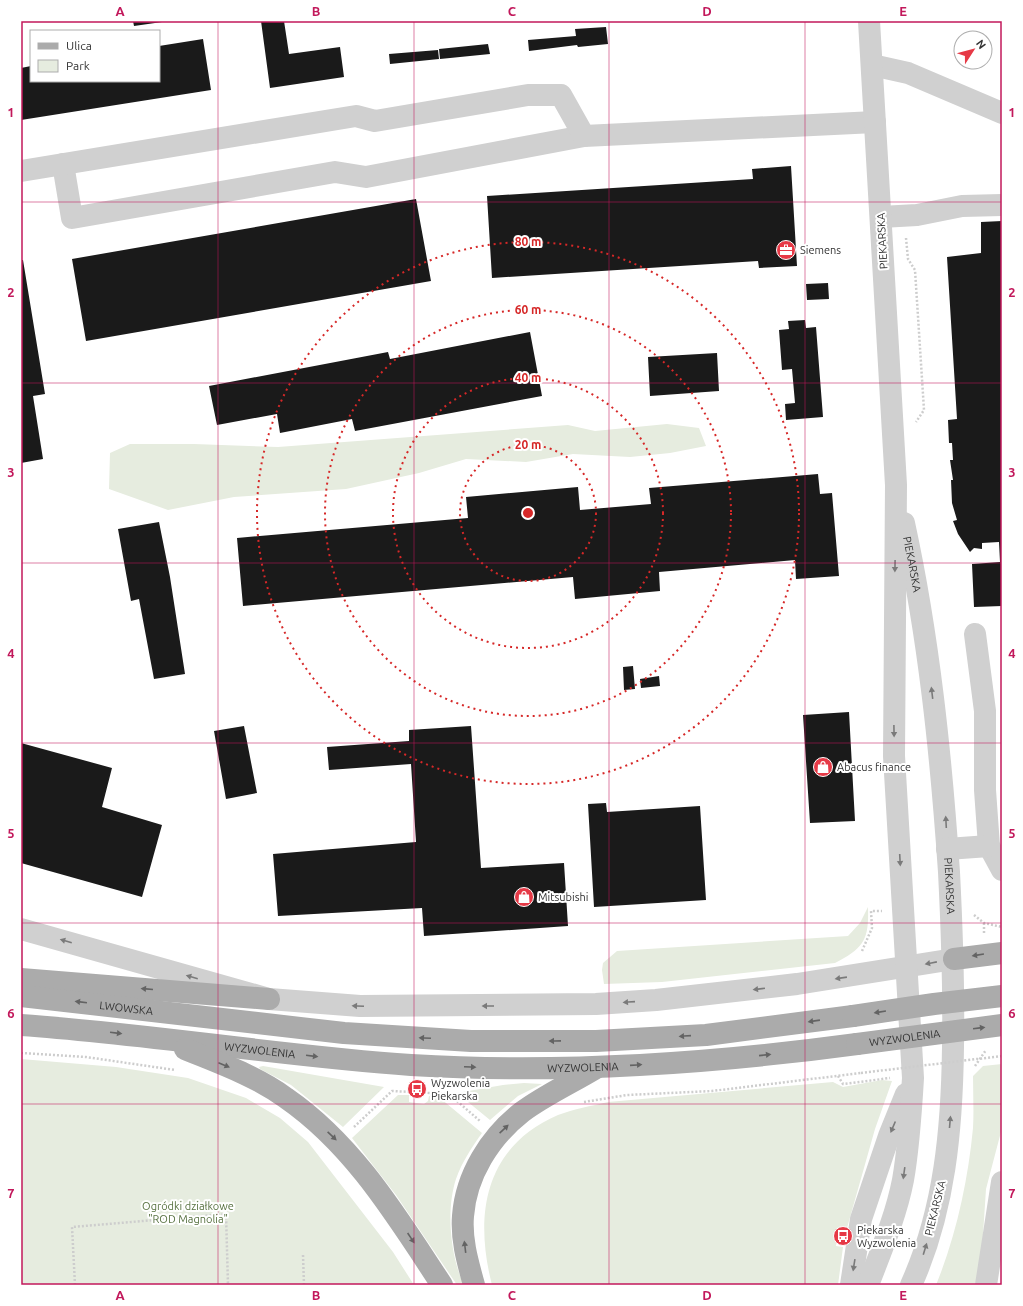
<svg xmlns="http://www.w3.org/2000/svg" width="1023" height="1306" viewBox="0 0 1023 1306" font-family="Ubuntu,sans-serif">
<rect width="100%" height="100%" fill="#fff"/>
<path fill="#e6ecdf" d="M667 424 699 428 706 446 670 453 630 457 573 454 526 462 466 459 419 473 346 489 234 497 168 510 109 489 110 453 130 444H194L278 447 568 425 595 431Z
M868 907C869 940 864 948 835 963L662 982 604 984 602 970 603 963 617 951 848 936 860 923Z
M21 1059 116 1067 188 1078 246 1098 280 1118 308 1142 393 1252 414 1285H21Z
M1002 1064V1128L986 1189 981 1265 975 1285H936C956 1236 968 1181 973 1128 974 1111 973 1093 973 1076L983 1066Z
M263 1066 384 1087 343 1127 291 1085 260 1069 259 1067Z
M882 1080 892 1081 875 1129 847 1228 839 1227 836 1246 843 1247 838 1285H492C474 1215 484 1147 558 1115 574 1109 591 1106 608 1102L833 1082 843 1087Z
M524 1083 542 1084 518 1096 490 1120 457 1093 503 1085Z
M398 1095H409V1102L424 1104 428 1101 429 1096 440 1098 482 1133C472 1147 462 1162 456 1179 446 1209 450 1256 464 1285H457L396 1195 352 1138Z"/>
<path fill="#1a1a1a" d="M133 21H162V22L134 26Z
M261 21H284L289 54 340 47 344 77 270 88Z
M606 27 608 44 578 47 577 45 529 51 528 40 576 36 575 29Z
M203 39 211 90 21 120V68L31 66V81H159V46Z
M488 44 490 54 440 59 439 49Z
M438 50 439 59 390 64 389 54Z
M791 166 797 266 759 268 758 261 492 278 487 196 753 179 752 169Z
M416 199 431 281 86 341 72 259Z
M1002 221V606L974 607 972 564 1000 562 999 542 982 543V549L974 548 970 552 958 534 953 521 957 520 952 503 951 480H953L950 460H953L952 443H949L948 420 957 419 947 257 981 253V222Z
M21 260H23L45 394 33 396 43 459 21 463Z
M828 283 829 299 807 300 806 284Z
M805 320 806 328 816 327 823 417 786 420 785 404 795 403 792 369 782 370 779 330 789 329 788 321Z
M530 332 542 396 355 431 352 419 280 433 277 414 217 425 209 386 388 352 390 359Z
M717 353 719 391 650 396 648 357Z
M818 474 820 494 832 493 839 576 796 579 795 560 659 572 660 591 575 599 573 577 243 606 237 538 468 518 466 497 578 487 580 510 651 504 649 488Z
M159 522 170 577 185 674 154 679 139 599 131 601 118 529Z
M633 666 635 689 624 690 623 667Z
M659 676 660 686 641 688 640 679Z
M849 712 855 821 810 823 803 715Z
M244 726 257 793 226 799 214 731Z
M471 726 481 868 564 863 568 926 424 936 422 908 278 916 273 854 416 842 411 764 329 770 327 747 409 741V730Z
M21 743 112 768 102 807 162 825 142 897 21 863Z
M606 803 607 812 700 806 706 900 594 907 588 804Z"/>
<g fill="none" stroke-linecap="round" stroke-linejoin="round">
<path stroke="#cdcdcd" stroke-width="2.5" stroke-dasharray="2 2" stroke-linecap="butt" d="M906 238 908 259 915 270 924 410 916 422
M974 915 984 923 1002 927
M984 923V934
M862 951 872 928 871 911H882
M21 1053 86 1057 175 1070
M975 1066 986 1050
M838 1076 843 1084 890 1078
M584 1102 627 1095 712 1091 861 1073
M354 1127 392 1091 449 1094 480 1121
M303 1255 304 1285
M75 1285 72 1227 226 1214 228 1285"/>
<g stroke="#d0d0d0" stroke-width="22">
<path d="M872 65 908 73 1002 113"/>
<path d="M63 164 72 218 335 172 366 177 584 136"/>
<path d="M21 171 356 116 375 121 528 95H561L584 136 875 122"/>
<path d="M881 217 917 215 962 206 1002 205"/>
<path id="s1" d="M904 523C929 638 941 755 949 872 952 931 954 988 953 1047 952 1128 945 1210 911 1285"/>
<path d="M975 634 985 711V790L989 846 1002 870"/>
<path d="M947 849 989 846"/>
<path d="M21 929 269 999 360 1006 596 1004 656 1000 797 984 954 959"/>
<path d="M851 1285 861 1219 889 1136 906 1094"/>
<path d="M868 1285C881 1251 896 1216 903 1180 909 1146 911 1112 913 1078L894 756 896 485 869 21"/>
<path d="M986 1285 1002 1182"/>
</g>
<g stroke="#ababab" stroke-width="22">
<path d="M954 959 1002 953"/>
<path d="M21 979 269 999"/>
<path id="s2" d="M21 996 344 1033 471 1041H596L706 1035 853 1016"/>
<path id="s3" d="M21 1025C151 1034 281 1056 411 1065 560 1074 709 1064 857 1044"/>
<path d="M185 1049C219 1063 256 1076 286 1098 354 1145 397 1217 442 1285"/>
<path d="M474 1285C468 1263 461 1240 463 1216 466 1175 490 1137 522 1112 543 1096 573 1082 596 1068"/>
</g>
<path stroke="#cdcdcd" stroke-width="2.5" stroke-dasharray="2 2" stroke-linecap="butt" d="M861 1073 1002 1056"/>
<g stroke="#ababab" stroke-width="22">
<path d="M853 1016 934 1004 1002 996"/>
<path id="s4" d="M857 1044 1002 1025"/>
</g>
</g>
<defs><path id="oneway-solid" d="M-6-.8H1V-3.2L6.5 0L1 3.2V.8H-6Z"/></defs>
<g fill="#7a7a7a">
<use href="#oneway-solid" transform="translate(895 566) rotate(91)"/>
<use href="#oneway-solid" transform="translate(932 693) rotate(-97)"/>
<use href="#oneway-solid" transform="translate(894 731) rotate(89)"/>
<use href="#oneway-solid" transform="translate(946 822) rotate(-93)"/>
<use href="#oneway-solid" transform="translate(900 860) rotate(87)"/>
<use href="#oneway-solid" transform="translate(66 941) rotate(-164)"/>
<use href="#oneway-solid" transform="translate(931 963) rotate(169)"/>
<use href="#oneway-solid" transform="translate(192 977) rotate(-164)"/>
<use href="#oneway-solid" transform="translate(841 978) rotate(172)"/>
<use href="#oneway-solid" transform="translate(759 989) rotate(173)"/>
<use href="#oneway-solid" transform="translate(629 1002) rotate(176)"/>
<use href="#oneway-solid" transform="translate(358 1006) rotate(-177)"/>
<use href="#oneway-solid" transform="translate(488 1006) rotate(180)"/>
<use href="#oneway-solid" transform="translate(950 1122) rotate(-85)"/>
<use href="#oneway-solid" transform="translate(893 1127) rotate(113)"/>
<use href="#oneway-solid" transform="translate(904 1173) rotate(98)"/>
<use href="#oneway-solid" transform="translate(925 1249) rotate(-73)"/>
<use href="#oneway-solid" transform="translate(854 1265) rotate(99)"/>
</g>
<g fill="#636363">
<use href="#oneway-solid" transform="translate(978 955) rotate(171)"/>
<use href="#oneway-solid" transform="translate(147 989) rotate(-175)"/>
<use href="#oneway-solid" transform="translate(81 1002) rotate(-173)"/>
<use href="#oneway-solid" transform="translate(880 1012) rotate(171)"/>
<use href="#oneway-solid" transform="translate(814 1021) rotate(172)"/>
<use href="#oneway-solid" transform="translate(979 1028) rotate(-7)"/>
<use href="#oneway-solid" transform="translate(116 1033) rotate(7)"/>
<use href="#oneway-solid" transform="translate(685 1036) rotate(176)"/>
<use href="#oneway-solid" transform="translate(425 1038) rotate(-177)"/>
<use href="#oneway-solid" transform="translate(555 1041) rotate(179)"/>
<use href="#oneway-solid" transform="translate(765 1055) rotate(-6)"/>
<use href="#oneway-solid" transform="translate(312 1056) rotate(7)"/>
<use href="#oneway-solid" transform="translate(224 1065) rotate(23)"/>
<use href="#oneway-solid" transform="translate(636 1065) rotate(-4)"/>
<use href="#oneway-solid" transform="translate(470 1067) rotate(2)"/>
<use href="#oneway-solid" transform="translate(504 1129) rotate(-43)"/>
<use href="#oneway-solid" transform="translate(332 1136) rotate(43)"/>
<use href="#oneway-solid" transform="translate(411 1238) rotate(56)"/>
<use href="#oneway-solid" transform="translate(465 1247) rotate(-97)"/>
</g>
<path fill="none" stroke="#c2185b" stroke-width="1" stroke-opacity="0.55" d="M218 21V1285M414 21V1285M609 21V1285M805 21V1285M21 202H1002M21 383H1002M21 563H1002M21 743H1002M21 923H1002M21 1104H1002"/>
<g fill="none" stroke="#d62828" stroke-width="2" stroke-dasharray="2 4">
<circle cx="528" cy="513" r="68"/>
<circle cx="528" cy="513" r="135"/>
<circle cx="528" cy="513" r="203"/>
<circle cx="528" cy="513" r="271"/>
</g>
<defs>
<g id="office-disc" transform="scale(1)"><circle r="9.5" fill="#e63946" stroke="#fff"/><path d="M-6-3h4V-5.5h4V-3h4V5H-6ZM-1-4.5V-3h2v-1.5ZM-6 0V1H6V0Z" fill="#fff"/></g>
<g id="shop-disc" transform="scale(1)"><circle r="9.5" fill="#e63946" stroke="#fff"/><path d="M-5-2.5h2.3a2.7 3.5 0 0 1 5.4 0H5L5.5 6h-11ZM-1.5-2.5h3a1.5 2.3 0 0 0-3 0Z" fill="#fff"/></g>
<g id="bus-disc" transform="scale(1)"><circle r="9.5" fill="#e63946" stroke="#fff"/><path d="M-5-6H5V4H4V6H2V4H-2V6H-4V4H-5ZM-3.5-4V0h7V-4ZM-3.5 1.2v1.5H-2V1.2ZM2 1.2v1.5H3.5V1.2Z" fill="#fff"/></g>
</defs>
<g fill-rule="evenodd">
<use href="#office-disc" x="786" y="250"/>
<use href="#shop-disc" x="823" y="767"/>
<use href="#shop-disc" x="524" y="897"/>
<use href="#bus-disc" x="417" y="1089"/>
<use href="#bus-disc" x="843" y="1236"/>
</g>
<g text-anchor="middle" stroke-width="4" stroke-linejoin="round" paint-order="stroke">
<g font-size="11" fill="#333" stroke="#fff">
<text transform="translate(882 241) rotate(-93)" y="4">PIEKARSKA</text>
<text dy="4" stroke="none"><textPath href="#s1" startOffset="42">PIEKARSKA</textPath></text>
<text dy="4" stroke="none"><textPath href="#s1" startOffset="366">PIEKARSKA</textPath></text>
<text dy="4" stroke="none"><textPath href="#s2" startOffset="106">LWOWSKA</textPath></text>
<text dy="4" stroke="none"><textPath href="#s4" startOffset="48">WYZWOLENIA</textPath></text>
<text dy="4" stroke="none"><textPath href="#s3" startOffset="240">WYZWOLENIA</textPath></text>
<text dy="4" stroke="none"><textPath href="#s3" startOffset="564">WYZWOLENIA</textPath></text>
<text transform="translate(935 1208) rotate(-76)" y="4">PIEKARSKA</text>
</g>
<g font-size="11" fill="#333" stroke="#fff" text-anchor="start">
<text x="800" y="254">Siemens</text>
<text x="837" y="771">Abacus finance</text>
<text x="538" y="901">Mitsubishi</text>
<text x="431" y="1087">Wyzwolenia<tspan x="431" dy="13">Piekarska</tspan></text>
<text x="857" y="1234">Piekarska<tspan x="857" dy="13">Wyzwolenia</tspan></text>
</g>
<g font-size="11" fill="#56703f" stroke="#fff">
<text x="188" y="1210">Ogródki działkowe<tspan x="188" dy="13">"ROD Magnolia"</tspan></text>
</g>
</g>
<circle cx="528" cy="513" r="6" fill="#d62828" stroke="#fff" stroke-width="2"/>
<g font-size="12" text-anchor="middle" font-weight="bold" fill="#d62828" stroke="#fff" stroke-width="4" stroke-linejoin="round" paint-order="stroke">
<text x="528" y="246">80 m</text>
<text x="528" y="314">60 m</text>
<text x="528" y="382">40 m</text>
<text x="528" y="449">20 m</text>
</g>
<rect width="1023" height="1306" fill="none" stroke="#ffffff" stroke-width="44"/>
<rect x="30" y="30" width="130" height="52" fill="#ffffff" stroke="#adadad"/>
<rect x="38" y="43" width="20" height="6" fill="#ababab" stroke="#adadad"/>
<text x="66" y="50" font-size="12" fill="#333333">Ulica</text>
<rect x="38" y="60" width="20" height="12" fill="#e6ecdf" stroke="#adadad"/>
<text x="66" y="70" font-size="12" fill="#333333">Park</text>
<g transform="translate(973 50) rotate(54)"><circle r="19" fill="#ffffff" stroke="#adadad"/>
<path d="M0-3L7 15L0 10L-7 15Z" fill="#e63946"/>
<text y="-6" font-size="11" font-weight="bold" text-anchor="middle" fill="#333333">N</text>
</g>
<rect x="22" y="22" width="979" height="1262" fill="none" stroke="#c2185b" stroke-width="1.5"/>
<g font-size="13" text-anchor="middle" font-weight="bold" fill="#c2185b">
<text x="120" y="16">A</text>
<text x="316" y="16">B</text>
<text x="512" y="16">C</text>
<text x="707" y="16">D</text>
<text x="903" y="16">E</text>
<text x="11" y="117">1</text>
<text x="1012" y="117">1</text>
<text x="11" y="297">2</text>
<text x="1012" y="297">2</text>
<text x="11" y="477">3</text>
<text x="1012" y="477">3</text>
<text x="11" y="658">4</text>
<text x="1012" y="658">4</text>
<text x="11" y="838">5</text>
<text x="1012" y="838">5</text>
<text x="11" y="1018">6</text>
<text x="1012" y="1018">6</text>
<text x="11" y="1198">7</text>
<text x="1012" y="1198">7</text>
<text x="120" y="1300">A</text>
<text x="316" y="1300">B</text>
<text x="512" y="1300">C</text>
<text x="707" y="1300">D</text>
<text x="903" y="1300">E</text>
</g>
</svg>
